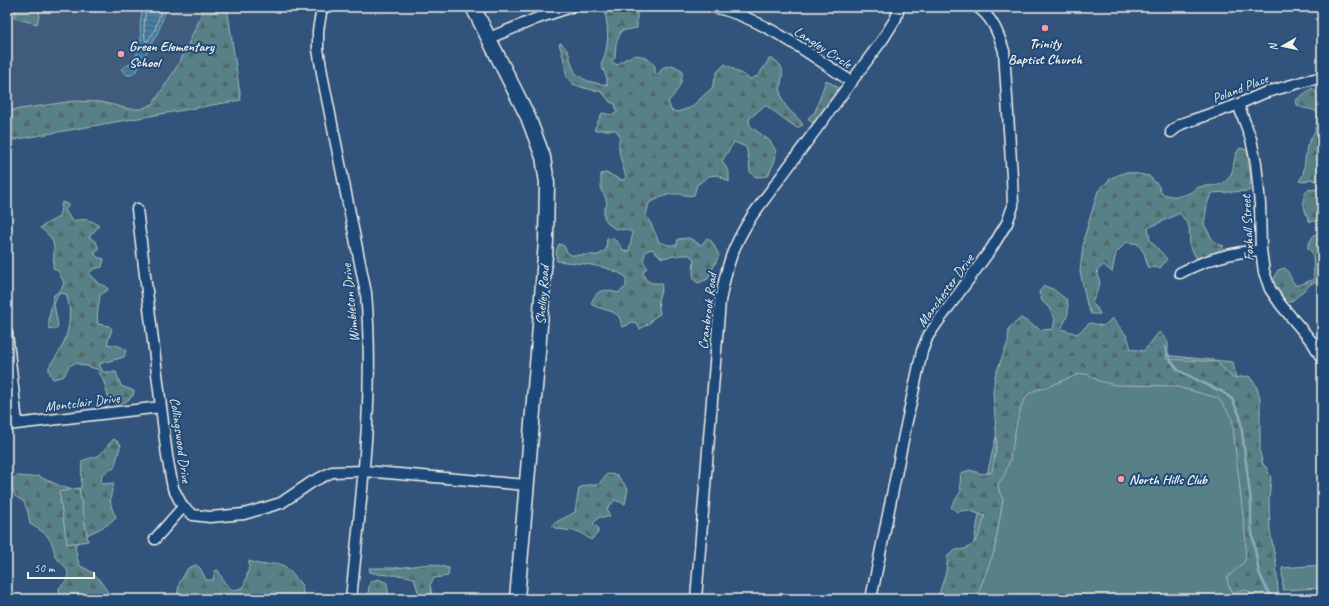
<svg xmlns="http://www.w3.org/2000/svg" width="1329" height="606" viewBox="0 0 1329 606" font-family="Caveat,sans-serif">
<defs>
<pattern id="forest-firs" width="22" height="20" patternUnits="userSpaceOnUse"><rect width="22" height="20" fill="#588087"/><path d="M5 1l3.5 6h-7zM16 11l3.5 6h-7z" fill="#51676a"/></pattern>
<pattern id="cemetery-stones" width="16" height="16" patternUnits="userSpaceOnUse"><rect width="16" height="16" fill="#588087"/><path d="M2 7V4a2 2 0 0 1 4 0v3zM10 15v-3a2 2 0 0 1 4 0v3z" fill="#51676a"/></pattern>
<pattern id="water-rules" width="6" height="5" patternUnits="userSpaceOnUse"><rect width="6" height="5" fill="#467da2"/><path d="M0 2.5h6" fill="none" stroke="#476579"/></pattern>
</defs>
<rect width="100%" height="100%" fill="#32547c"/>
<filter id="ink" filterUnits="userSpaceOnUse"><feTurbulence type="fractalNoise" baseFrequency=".025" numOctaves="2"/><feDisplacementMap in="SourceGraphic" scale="8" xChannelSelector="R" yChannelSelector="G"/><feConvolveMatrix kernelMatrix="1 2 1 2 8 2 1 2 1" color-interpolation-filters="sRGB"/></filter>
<g filter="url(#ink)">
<path fill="#405c7d" d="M7 7H227L241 100 7 141Z"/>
<path fill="#588087" stroke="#a6b8b8" d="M16 7H41L37 24 14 18Z
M1122 351 1233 362 1277 599H964C976 531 987 461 1008 395Z
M1322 565V588L1283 590 1282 568Z"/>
<path fill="url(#forest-firs)" stroke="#a6b8b8" d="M203 7H227L241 100 7 141V111L74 101 101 102 129 109H141L153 104 180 62 201 16Z
M618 7 637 8V28L621 31 616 44 615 58 611 61 617 65C632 53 642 51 655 66V74H659L662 68 672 65 682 70C684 82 676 93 668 102L671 110 677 112 690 108 712 88 717 72 725 64 750 79 758 76 770 58C794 68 774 83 783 101 789 113 797 115 803 125L797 128 765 105 749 119 750 126 770 141 776 151 775 160 768 176 756 177 750 172 749 160 746 147 734 142 722 161 729 172V182L718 175 709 176 697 185 694 195C685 197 686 194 678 194 668 193 658 199 649 203L646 216 651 224 659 242 668 245H677L678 239 689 238 701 245 707 238 712 242 719 255 708 279 698 283 694 280 693 272 694 260 690 255H680L662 258 652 249 646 251 643 260 647 268 643 271C644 282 651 284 661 283L662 288 658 300 660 314 653 318 650 323 640 329 636 323 631 322 628 325 622 327C621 324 621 320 619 317 613 309 599 310 591 304 597 289 603 288 618 293L626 287V277C607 264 580 264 557 261L556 252 559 244 564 246 567 252 571 255H598L606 250 607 238C616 238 618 243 623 250L628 252C631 246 631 239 633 233 624 227 624 231 617 229 611 228 607 222 604 217V210L607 204 605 196 601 190V174L606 173 622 180 626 178C623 164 616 151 620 136L616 130H594L602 113 611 115 617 112 615 104 610 102 602 92 584 88 573 84 567 78 563 56 559 44 561 43C572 54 568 55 573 68 578 81 595 83 607 85V78L601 65C609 48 609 31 605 13Z
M826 80 839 88 835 100 815 123 811 122 808 118 815 112Z
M1312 88 1316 91V94L1319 98 1322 99V217C1318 221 1314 222 1309 221 1305 211 1300 200 1307 190L1317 189 1318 184 1314 180 1310 179 1304 182 1299 181 1303 175 1307 146 1315 131 1318 113C1310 107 1305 110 1297 105L1296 100Z
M1240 148 1247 150 1251 180 1249 191 1211 193 1207 205 1204 224 1212 239 1217 244 1224 246 1217 252 1197 259 1190 247 1189 226 1180 213 1148 228 1150 240 1167 259 1160 268 1148 267 1144 253 1138 244 1127 242 1116 253 1112 272 1104 265 1097 270 1100 284 1092 303 1097 308 1100 314H1091L1087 305 1080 271 1084 238 1098 191 1111 178 1126 172 1149 176 1158 185 1161 193C1171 197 1181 198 1191 192 1193 190 1196 188 1199 187 1210 184 1219 189 1228 179 1237 167 1231 158 1240 148Z
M62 202 69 205 65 210 72 221C83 219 90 218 99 226L89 237C95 241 99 243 98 251L94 252 97 257 104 259 102 267 93 269 89 274 99 284 106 286 108 290 100 295C99 305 96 315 98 324L109 326 112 329 107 344 119 346 126 350 124 357 99 364 103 372H116L121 386 134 391 133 396 125 402 116 405 108 396 103 379 97 369 75 363 69 366 64 376 53 379C51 376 48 371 49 367 50 364 57 356 59 352 69 335 73 312 66 294L59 293 54 304 58 326 56 330 49 328V317L54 295 61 290 64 283 59 272 53 268C54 248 58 240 40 228L46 224 59 217Z
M1322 233V282L1312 283 1292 301 1285 303C1276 289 1269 287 1278 270L1285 268C1289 272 1291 280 1295 285H1300L1314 279 1313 254 1311 251 1308 249V245L1314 235Z
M1044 286 1053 289 1067 300C1070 315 1067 316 1061 329L1077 334 1090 323 1104 326 1112 318 1127 336 1131 349 1143 351 1149 345 1159 332C1171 343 1169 344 1166 359L1217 362 1233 378 1249 376 1256 385 1260 398V453L1263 464 1266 467 1271 478 1269 501 1270 531 1276 563 1278 591 1280 599H1248L1251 593C1245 589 1241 589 1234 594L1228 585 1227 578 1245 561 1246 542 1232 419 1226 409 1218 398 1174 386 1115 385 1099 381 1087 374H1079L1045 388 1036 390 1028 394 1022 405 1017 422 1010 460 1004 476 998 484 999 491 1003 500 994 552 976 599H942L939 594 946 572 948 556C959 546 956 552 967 548 979 544 981 526 985 516L967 510 957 512 951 507 961 491 960 484 961 473 970 470 982 474 992 472 997 443 993 393 995 376 1008 342 1009 328 1021 318 1041 330 1053 329 1055 319 1050 309 1042 301 1039 292Z
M114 439 121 444 114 468 102 474 101 484 114 483C110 498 108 502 116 517L107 525 81 538 75 546 77 558 80 566C101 574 100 585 114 599H60L59 588C74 575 68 568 55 557 53 538 46 533 30 524L28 512 24 502 15 496 12 487V479L17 476 30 477 39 476C45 480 50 481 56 484 66 488 71 491 81 488L82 461C88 458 94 458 98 456 104 453 108 443 114 439Z
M607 474 617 475 628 489 625 504 615 500 607 509 610 517H599L593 524 598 528V533L591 540 580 532 558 529 552 526C558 519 567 518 575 512L579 488 587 485H598Z
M249 561C260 565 266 566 277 563L286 567 302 585 303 592 300 599H175L177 595 180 582 188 568 196 565 200 568 206 580H213L215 571 218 570 224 582 232 591 244 587 249 567Z
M431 564 449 568 448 576 434 578 430 585 432 595 436 599H414L418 592 414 578C398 573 385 577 370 572L369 568H395Z
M378 579 387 583 389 599H367L370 582Z"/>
<path fill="url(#cemetery-stones)" stroke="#a6b8b8" d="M79 488 88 541 67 544 59 492Z"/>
<path fill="url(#water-rules)" stroke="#8cabbe" d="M142 7H167L158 32 143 59 139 68 132 75H127L121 69 130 64 138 52 141 38 140 28Z"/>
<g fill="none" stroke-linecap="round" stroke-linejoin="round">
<path stroke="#aec3cc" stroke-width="1" d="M146 7 144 28 145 40 147 42 155 30 162 7"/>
<path stroke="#8cabbe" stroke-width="2.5" d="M1165 347 1171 361 1178 370 1205 384 1221 391 1232 399 1240 416 1251 502V526L1259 572 1267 590 1272 597 1296 599"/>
<g stroke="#f4f1e8" stroke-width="13">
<path id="street" d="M322 7 318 31V49L323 79 366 293C375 395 361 498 351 599
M713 7C762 17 810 55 852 82
M489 38 538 18 571 7
M1238 104 1251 139 1256 163 1260 204 1261 250 1264 272 1270 289 1281 305 1313 343 1322 359
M1171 132 1181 124 1234 106 1264 93 1309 80 1322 78
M137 209 167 456 173 488 183 507 193 515 210 517 244 514 281 503 312 482 332 472 364 471 527 485
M1180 273C1206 259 1232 252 1261 250
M7 333 17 423
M7 425 161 407
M155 539 183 507
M696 599 720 301C727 265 732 247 752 216L883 39 896 18 899 7
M871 599 904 435 922 351 928 336 937 323 991 249 1007 223 1013 206 1012 177 1004 51C999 35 992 16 977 7"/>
</g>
<g stroke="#f4f1e8" stroke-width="17">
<path id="secondary" d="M473 7 528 117 543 157 547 183 546 241 538 353 517 599"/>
</g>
<use href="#street" stroke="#1f4a7a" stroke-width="10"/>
<use href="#secondary" stroke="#1f4a7a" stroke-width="14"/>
</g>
</g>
<g fill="#ff9aa2" stroke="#1f4a7a" stroke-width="1.5">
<circle cx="1045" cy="28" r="4"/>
<circle cx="121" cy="54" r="4"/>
<circle cx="1121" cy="479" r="4"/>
</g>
<g text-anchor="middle" stroke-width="4" stroke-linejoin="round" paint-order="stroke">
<g font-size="14" font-weight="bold" fill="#f4f1e8" stroke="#1f4a7a" text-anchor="start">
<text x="1045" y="48" text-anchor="middle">Trinity<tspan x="1045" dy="16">Baptist Church</tspan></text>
<text x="129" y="51">Green Elementary<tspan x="129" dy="16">School</tspan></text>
<text x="1129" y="484">North Hills Club</text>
</g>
<g font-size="14" fill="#f4f1e8" stroke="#1f4a7a">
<text transform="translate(823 47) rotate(33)" y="5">Langley Circle</text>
<text transform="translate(1240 88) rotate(-21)" y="5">Poland Place</text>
<text transform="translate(1247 228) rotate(-93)" y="5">Foxhall Street</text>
<text transform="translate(945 290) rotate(-54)" y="5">Manchester Drive</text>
<text transform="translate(542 295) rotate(-86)" y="5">Shelley Road</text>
<text transform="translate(350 303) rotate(-96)" y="5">Wimbleton Drive</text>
<text transform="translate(707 311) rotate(-83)" y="5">Cranbrook Road</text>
<text transform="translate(82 402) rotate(-7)" y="5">Montclair Drive</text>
<text transform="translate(181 440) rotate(82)" y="5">Collingswood Drive</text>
</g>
</g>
<rect width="1329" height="606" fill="none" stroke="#1f4a7a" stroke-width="24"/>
<rect x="12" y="12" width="1305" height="582" fill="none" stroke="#f4f1e8" stroke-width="1.5" filter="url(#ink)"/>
<g transform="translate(1283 46) rotate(261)" stroke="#1f4a7a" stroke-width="3" paint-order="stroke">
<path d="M0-3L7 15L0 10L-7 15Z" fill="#f4f1e8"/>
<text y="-6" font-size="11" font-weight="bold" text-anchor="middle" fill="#f4f1e8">N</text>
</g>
<path d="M28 572v6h66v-6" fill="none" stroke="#f4f1e8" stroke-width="2"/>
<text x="34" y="572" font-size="12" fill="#f4f1e8" stroke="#1f4a7a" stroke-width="3" paint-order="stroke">50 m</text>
</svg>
